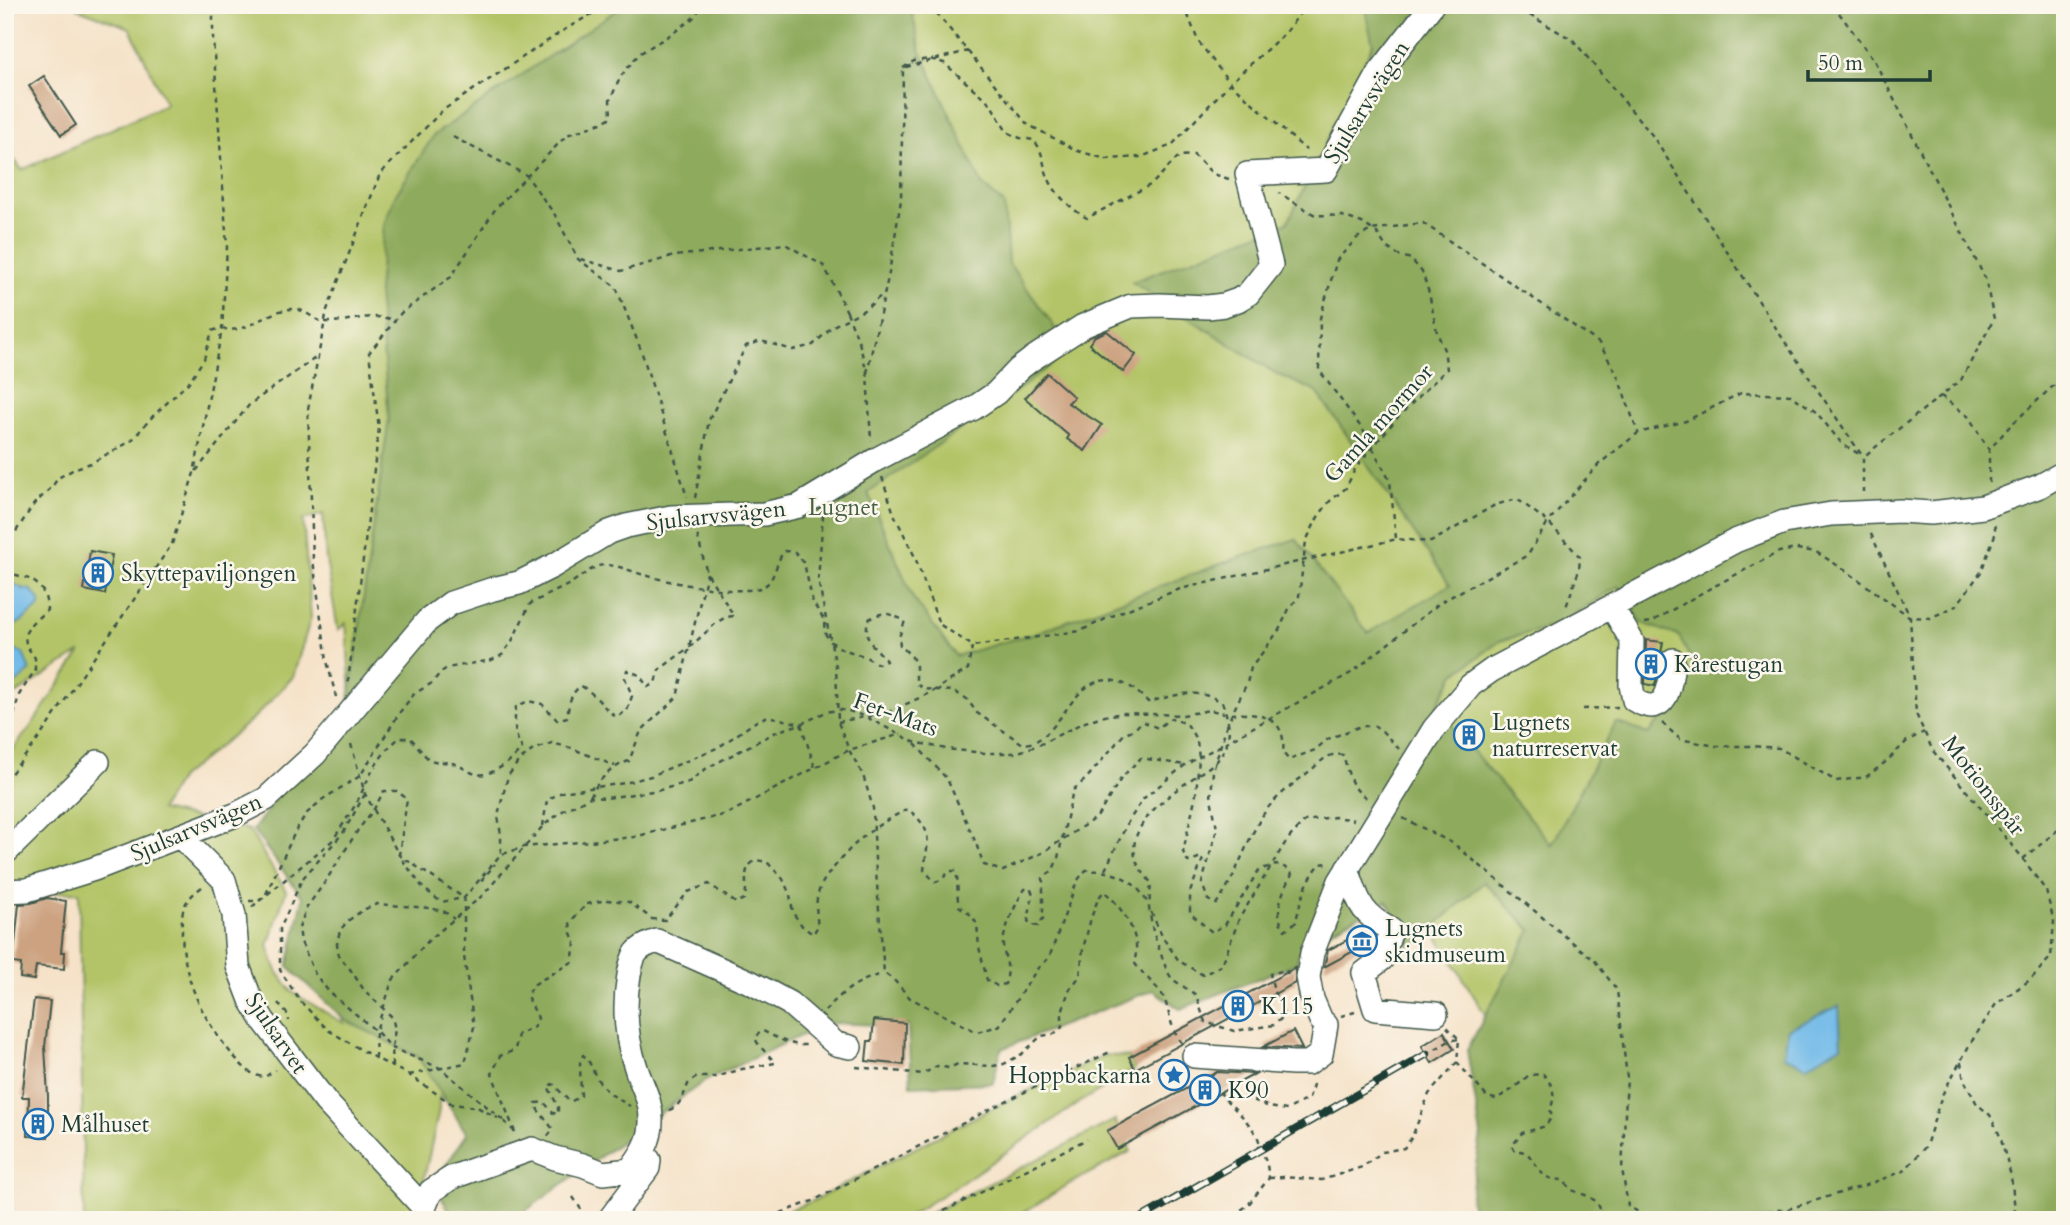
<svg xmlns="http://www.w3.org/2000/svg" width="2070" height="1225" viewBox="0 0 2070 1225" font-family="Cardo,serif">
<rect width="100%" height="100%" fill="#fbf7ec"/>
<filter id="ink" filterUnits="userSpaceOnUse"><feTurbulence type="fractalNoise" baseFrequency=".0143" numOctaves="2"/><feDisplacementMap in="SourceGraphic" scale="14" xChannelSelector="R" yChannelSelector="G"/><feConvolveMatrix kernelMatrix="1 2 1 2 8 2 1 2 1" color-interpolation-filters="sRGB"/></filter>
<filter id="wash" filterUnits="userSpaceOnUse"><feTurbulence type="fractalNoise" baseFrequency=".00686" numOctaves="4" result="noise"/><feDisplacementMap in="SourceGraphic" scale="28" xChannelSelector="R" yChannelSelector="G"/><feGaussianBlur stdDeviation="1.57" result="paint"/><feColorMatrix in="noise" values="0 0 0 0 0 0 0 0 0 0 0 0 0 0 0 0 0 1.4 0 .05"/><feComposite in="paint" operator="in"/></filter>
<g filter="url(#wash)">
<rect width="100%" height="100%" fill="#f5e2c8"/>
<path fill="#b3c467" stroke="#69804e" stroke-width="2" fill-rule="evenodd" d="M75 5H2065L1930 1105 1586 1180 1389 857 810 1013 497 1124 439 1097V1110L415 1220H84L79 892 5 893V760L31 726 81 652 5 701V147L22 170 166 104 130 28 81 10ZM323 514 326 560 338 630 346 623 352 708 309 965 345 1024 292 992 277 971 268 946 286 891 249 830 160 810 180 778 254 718 293 677 311 617 303 520Z
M1105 1055 1129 1057 1135 1069 1080 1102 958 1185 902 1220H762L813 1201 1006 1101Z
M1115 1120 1131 1151 1069 1184 1011 1220H917Z"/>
<path fill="#8eaa5c" stroke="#567448" stroke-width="2" fill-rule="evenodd" d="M624 5H910L921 52 982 185 1004 204 1008 262 1053 325 1067 352 1029 382 868 493 913 598 956 656 1035 633 1226 562 1296 539 1368 633 1450 585 1317 392 1277 374 1132 282 1288 222 1373 44 1364 5H2065V1220H1478L1470 1200 1481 1135 1467 1050 1531 930 1484 882 1410 948 1387 901 1303 945 1296 964 1180 1009 1153 990 1001 1049 993 1083 911 1086 908 1026 828 1023 706 1080 513 1220H455L433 1184 467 1134 418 1057 345 1020 288 967 303 898 253 830 349 700 389 418 378 292 384 225 395 196 434 135ZM1619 586 1642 623 1679 636 1696 670 1679 680 1673 705 1648 734 1616 722 1552 845 1436 707 1455 674 1500 641 1556 625Z"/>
<path fill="#6fb9e8" stroke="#477b8e" stroke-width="2" d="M11 582 21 588 31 590 40 600V606L21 622 5 630V584Z
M5 646 23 653 30 671 11 688 5 714Z
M1839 1006 1841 1046 1806 1066 1784 1056 1788 1029Z"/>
<g id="blocks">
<path fill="#cca280" d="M44 76 76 125 61 135 29 86Z
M1107 331 1136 355 1123 372 1089 344 1095 336Z
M1047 373 1074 397 1068 403 1102 425 1085 451 1067 439 1069 436 1025 398Z
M90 551 112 555 105 594 84 590Z
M1646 640 1663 642 1655 686 1645 684Z
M1460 734a9 9 0 1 1 18 0a9 9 0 1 1-18 0Z
M47 898 66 901 61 952H65L64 969 36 966 34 980 20 978 21 964 13 963 19 904 31 903Z
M1364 931 1374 937 1371 943 1370 951 1363 955 1359 948 1324 967 1328 950Z
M1295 968V983L1135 1069 1129 1057Z
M34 999 50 1001 45 1047 48 1096V1137L28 1136 29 1097H22Z
M874 1020 905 1023 904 1065 866 1061 868 1041H872Z
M1293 1031 1302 1049 1263 1047Z
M1444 1032 1454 1049 1432 1063 1422 1046Z
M1217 1072 1255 1074 1117 1149 1107 1131Z"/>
</g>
</g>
<g filter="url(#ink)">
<use href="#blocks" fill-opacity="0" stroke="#3f564a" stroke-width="2"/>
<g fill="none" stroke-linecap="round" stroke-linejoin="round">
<g stroke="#3f564a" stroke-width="26">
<path id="minor" d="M1612 607 1632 641 1631 685 1634 700C1667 720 1671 685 1673 660
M180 836 224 880 234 915 238 966 251 1000 263 1020 326 1102 424 1208
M5 853 98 762
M1347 869C1359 902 1359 913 1391 930L1382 959 1364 973 1375 1009 1436 1014
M5 891 27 890 94 869 235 815 266 799 315 754 427 621 451 603 493 589 519 583 553 566 609 532 626 526 671 517 764 514 799 506 877 459 974 408 996 393 1019 369 1032 359 1083 326 1131 306 1159 305 1208 307 1224 305 1238 300 1248 294 1271 265 1247 174 1326 170 1380 72 1432 5
M1194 1056 1293 1063H1308L1321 1054 1326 1025 1321 1020 1312 999 1308 977 1312 953 1340 881 1434 729 1471 685 1492 670 1735 541 1784 522 1831 514 1900 511 1931 513 1983 507 2040 486 2065 472
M425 1220 424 1208 431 1191 453 1177 532 1149 555 1158 583 1165 603 1173 630 1170C641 1155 651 1142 651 1122 652 1103 643 1088 637 1071 626 1040 623 1008 629 975 633 954 635 948 657 941L752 983 789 1003 836 1044 850 1047
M609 1220 648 1168 649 1160"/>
</g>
<path stroke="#3f564a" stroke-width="2.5" stroke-dasharray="5 5" stroke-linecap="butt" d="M930 5 1027 124 1078 151 1106 159 1141 157 1172 145 1230 83 1286 32 1306 5
M1184 5 1198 41 1230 83 1306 150
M1512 5 1573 40 1652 135 1785 342 1863 457V492
M1833 5 1874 60 1985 278 1994 319 1961 380 1863 457
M906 67 968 51
M903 68 914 61 930 59 944 63 990 103 1007 132 1020 138 1034 140C1044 153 1042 162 1048 177 1054 193 1072 210 1087 218L1152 184 1179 156 1194 155 1213 174 1229 179
M453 137 526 175 555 215 578 259 616 287 641 350 687 497
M581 259 621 271 674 256 785 244 824 266 847 312
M859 342 867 373 871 441
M867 373 889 273 901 200 903 68
M1941 396 1969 417 1989 450
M196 471 250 404 318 356
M882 477 894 514 915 557 939 624 973 646 1080 631 1123 611 1180 589 1397 539 1431 542 1495 505 1517 499 1548 522 1580 557 1579 570 1566 607
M1989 483V450L2010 426 2065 375
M695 498 709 420 746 346 761 341 793 350 813 345 833 326 866 309 885 292
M823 515 818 580 836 667 838 722 849 750 863 775 873 808 875 859 884 973 894 980 910 998 977 1032 999 1026 1038 968 1049 958 1077 881 1086 870C1115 871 1136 878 1149 906
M1396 538 1390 481 1363 430 1319 370 1320 318 1337 260 1357 238 1371 230 1423 223 1599 343 1617 374 1638 433
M5 548 34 504 52 487 58 478 76 468 91 463 131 441 153 416 188 383 204 359 212 331C221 327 230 331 239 329 258 324 274 308 295 309 307 310 314 321 325 322 348 323 373 311 395 321
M5 573C30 577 46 582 47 610L32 623 25 634 26 645 35 658V670L19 695 13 719 5 732
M1645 623 1651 622 1707 590 1779 552 1796 549 1816 552 1845 570 1910 617 1930 618 1956 606 1981 572 1996 532 1994 524
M348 682 379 428 369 353 401 313 451 277 496 208 567 135 601 123 611 117 610 100 621 76 639 54 673 33 693 18 703 5
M336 697 327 661 313 560 308 409 327 310 380 174 443 110 564 30 607 5
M1583 709 1618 707
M1231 714C1261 713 1287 716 1283 753L1289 760 1315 750 1328 739 1361 726H1375L1382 731 1400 750
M1230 718 1247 683 1251 668 1279 630 1289 609 1299 596 1306 541 1318 517 1330 501 1346 488 1356 467 1398 417 1447 369 1444 350 1437 332 1429 293 1422 272 1411 259 1398 255 1386 247 1377 233 1362 223 1342 216 1315 215 1279 193
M838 722 889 712 932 692 968 669 972 647
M1662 723 1680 739 1715 746H1751L1779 748 1836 781 1866 777 1887 761 1907 741 1924 732
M1227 724 1213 771 1211 798 1217 829 1202 883 1208 900 1216 904C1238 876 1246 838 1267 809 1279 794 1296 782 1311 770 1322 761 1328 752 1343 755 1350 776 1348 786 1368 799
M351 744 365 794 399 855 464 898
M915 744 947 779 975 841 984 865 1003 871 1042 853 1097 817 1122 777 1141 758 1185 765
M5 781 37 741 172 544 194 473 222 329 227 247 213 39V5
M365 794 343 833 302 879 280 929V970L300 1001 328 1030 375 1058 409 1075 452 1104 477 1107 498 1118
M590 797C598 780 611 767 629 761L641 731 677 697 707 573
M1403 818 1454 844 1595 961 1617 990 1627 1078 1622 1169 1628 1206 1652 1220
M543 826 547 800 562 792 625 783 651 776 719 747 758 720 768 716 801 724 815 768
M503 854 524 847 634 837 727 814 849 750 901 734
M2023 859 2065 824
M1105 870 1128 822 1144 798 1185 765 1351 673 1441 602 1528 555 1548 522 1599 464 1638 433 1686 421 1741 393 1791 395 1816 412 1843 445 1861 455
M481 881 495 864
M202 887C194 893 188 898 184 907 181 916 182 925 182 934 184 980 202 1018 231 1053 241 1064 249 1076 265 1077L275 1070
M249 901H259L266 894 296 830 306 814 323 799 360 776 400 712 414 694 432 683 440 673 447 668 492 660 502 655 512 641 530 604C545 595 562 590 577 579 585 574 595 565 605 565 621 565 636 574 652 577 673 583 752 599 767 584 775 577 777 560 784 551L795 552 804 563 813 603 825 621 824 629 826 635 831 642 842 649 864 656 878 664 886 661C874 643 863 644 868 620 882 610 890 613 905 621L899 637 900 645 912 657 916 666V683L923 689 953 691 967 699 977 713 1023 744C1066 743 1070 660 1127 685 1135 689 1142 696 1148 702 1177 695 1195 687 1222 702 1231 726 1233 741 1216 762 1188 783 1117 821 1138 865 1141 871 1147 877 1151 883L1149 908 1153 932 1167 971 1172 979 1196 995 1205 1022 1234 1031 1274 1025 1284 1016 1281 1004 1275 995 1270 974 1286 970 1288 974
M252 907 333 840 356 804 373 769 387 749 399 738H410C417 744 422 754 429 759 436 763 443 761 451 763 460 764 467 772 476 774 490 778 515 759 522 748 514 736 514 722 516 707L528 701 542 704 557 720 567 717C569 704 570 693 581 686 596 694 603 708 616 717L627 711 632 696 625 678 627 670 639 675 648 687 655 683 659 670 691 646 716 623 726 617 734 616 707 573 697 534
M1151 912 1163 938 1179 961 1203 975 1222 965 1239 919 1287 840 1305 821 1334 817 1354 820
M278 1003 288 1015 289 1021
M825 1011C841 993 859 979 883 974
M1341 1016 1355 1012
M1427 1054 1449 1041 1458 1039
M375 1058 376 1031 392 981 429 940 483 895 543 826 564 810 590 797 606 798 660 790 689 782 707 768 778 731 801 724 826 712 838 710H846L866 717 914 742 946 749 985 753H1016L1041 744 1080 724 1099 717 1123 713 1183 715 1210 710 1224 713
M1457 1062 1487 1097 1496 1099 1513 1089 1529 1075 1543 1074C1554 1086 1556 1095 1550 1110L1552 1116 1546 1126 1522 1133 1512 1146 1515 1152 1521 1151 1528 1154 1544 1176 1552 1179 1562 1180 1574 1191 1588 1196 1597 1202 1605 1220
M1961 1062 1964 1080 1977 1104 1990 1115 2000 1136 2011 1176 2015 1209 2013 1220
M393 1066 392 1048 395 1029 392 1017 364 990 350 969 339 956 337 944 340 930 349 920 363 910 377 904 430 908 445 912 454 919
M856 1067 923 1074 937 1066 949 1068 958 1064 993 1066 1004 1064 1022 1054 1041 1036 1054 1034 1062 1027V1012L1069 990 1080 976 1083 949 1091 918 1098 899 1104 891C1122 907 1143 937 1134 962 1142 974 1157 986 1163 996 1171 1013 1169 1028 1182 1043
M409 1075 465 1063 474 1027 464 956V898
M1208 1075 1224 1098 1244 1118 1257 1135 1267 1165 1269 1178 1248 1205 1227 1220
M1224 1098 1246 1097 1269 1107 1287 1110 1309 1098 1314 1081
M669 1110 676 1107 682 1099 689 1082 697 1077H716L742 1069 775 1063C768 1053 759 1048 755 1038L761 1030C775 1037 790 1046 806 1045
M503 1120 440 1068 392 1048 376 1031 329 992 315 974 301 942 299 928 307 907 325 882 358 830 374 809 384 791H397L407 799 399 855 423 888 441 902 464 898 501 854V836L498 815 508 776 518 762 533 750 552 743 571 748 615 766
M504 1121 514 1131
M515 1132 492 1074 500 1056 515 1050 518 1034 534 1027 538 1018 527 996 533 985 572 962 575 943 571 933 570 922 587 904 607 900 629 902 652 919 665 920 688 892 709 884 736 903 744 899C750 884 739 870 756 860L767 862 783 879 790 895 793 913 803 927 813 934 818 926C816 914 815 899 820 888 823 880 830 872 836 865 857 839 877 824 908 809 934 831 928 839 924 870L935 882 941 880 950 871H956C959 883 956 894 959 906L971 915 977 924 979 947 987 980 997 986 1005 984C1011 967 1005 962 1003 946 1002 933 1017 900 1025 889L1030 888 1033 894 1028 921 1031 925 1038 926 1043 919V878L1053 870 1058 858 1073 790 1086 779 1125 733 1135 729 1142 721 1158 728 1171 718 1187 724 1197 741 1199 758 1196 794 1183 852 1188 862 1201 857 1203 859 1190 892V913L1212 932 1225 925 1259 870C1275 865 1280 861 1292 874 1283 890 1272 914 1285 930L1296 922C1300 901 1306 881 1320 864L1328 863
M548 1136 553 1129 538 1110 536 1103 544 1102 553 1113 558 1114V1107L548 1086 553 1084 570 1102 581 1096 580 1063 583 1055C592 1063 592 1071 598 1080 605 1092 618 1099 630 1106
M1269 1178 1283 1177 1322 1180 1362 1167 1382 1152 1404 1148 1412 1137 1429 1094 1457 1062 1459 1039 1447 1027
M573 1197 588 1220
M762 1220 813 1201 1006 1101 1110 1052
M926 1220 1087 1139
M1678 1220 1788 1209 1866 1185 1904 1171 1926 1146 1942 1095 1970 1044 1996 1004 2030 980 2051 957 2054 922 2046 891 2021 856 1933 751 1916 714 1910 617 1870 532"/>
<use href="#minor" stroke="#fff" stroke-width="23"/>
<g stroke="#1f3d34" stroke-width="8">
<path id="rail" d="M1138 1220 1427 1054"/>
</g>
<use href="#rail" stroke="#fbf7ec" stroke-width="5" stroke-dasharray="16" stroke-linecap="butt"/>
<path stroke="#3f564a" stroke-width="2.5" stroke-dasharray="5 5" stroke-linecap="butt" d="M847 312 859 342"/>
</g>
</g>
<defs>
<g id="building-ring" transform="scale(1.575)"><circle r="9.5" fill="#fbf7ec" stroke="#1f6fb2" stroke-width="1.5"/><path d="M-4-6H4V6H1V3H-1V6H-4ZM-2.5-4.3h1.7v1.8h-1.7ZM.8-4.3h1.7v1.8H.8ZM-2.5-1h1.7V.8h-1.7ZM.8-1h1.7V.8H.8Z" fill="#1f6fb2"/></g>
<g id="museum-ring" transform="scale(1.575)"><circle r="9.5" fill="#fbf7ec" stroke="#1f6fb2" stroke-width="1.5"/><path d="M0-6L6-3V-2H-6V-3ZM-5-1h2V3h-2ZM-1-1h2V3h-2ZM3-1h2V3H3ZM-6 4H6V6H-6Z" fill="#1f6fb2"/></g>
<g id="sight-ring" transform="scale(1.575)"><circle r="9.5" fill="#fbf7ec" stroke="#1f6fb2" stroke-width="1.5"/><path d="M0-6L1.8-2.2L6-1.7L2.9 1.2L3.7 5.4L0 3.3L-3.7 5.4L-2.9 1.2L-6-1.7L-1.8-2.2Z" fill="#1f6fb2"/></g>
</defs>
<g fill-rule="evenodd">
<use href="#building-ring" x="98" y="573"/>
<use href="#building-ring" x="1651" y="664"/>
<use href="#building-ring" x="1469" y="735"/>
<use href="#museum-ring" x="1362" y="941"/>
<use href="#building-ring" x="1238" y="1006"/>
<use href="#sight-ring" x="1174" y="1075"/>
<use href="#building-ring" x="1205" y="1090"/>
<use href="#building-ring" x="38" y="1124"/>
</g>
<g text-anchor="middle" stroke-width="5" stroke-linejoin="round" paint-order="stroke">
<g font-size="23" fill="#1f3d34" stroke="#fbf7ec">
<text transform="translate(1366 102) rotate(-58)" y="8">Sjulsarvsvägen</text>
<text transform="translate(1378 423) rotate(-48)" y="8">Gamla mormor</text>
<text transform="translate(716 515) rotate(-6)" y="8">Sjulsarvsvägen</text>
<text transform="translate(896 714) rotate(20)" y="8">Fet-Mats</text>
<text transform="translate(1984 785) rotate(52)" y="8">Motionsspår</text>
<text transform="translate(196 827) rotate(-23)" y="8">Sjulsarvsvägen</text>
<text transform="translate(277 1033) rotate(56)" y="8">Sjulsarvet</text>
</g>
<g font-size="23" fill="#445f41" stroke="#fbf7ec">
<text x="843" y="515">Lugnet</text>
</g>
<g font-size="23" fill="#1f3d34" stroke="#fbf7ec" text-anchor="start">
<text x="121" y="581">Skyttepaviljongen</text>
<text x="1674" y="672">Kårestugan</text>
<text x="1492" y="730">Lugnets<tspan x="1492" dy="26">naturreservat</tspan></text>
<text x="1385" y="936">Lugnets<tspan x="1385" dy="26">skidmuseum</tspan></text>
<text x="1261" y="1014">K115</text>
<text x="1151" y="1083" text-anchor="end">Hoppbackarna</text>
<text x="1228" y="1098">K90</text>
<text x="61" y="1132">Målhuset</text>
</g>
</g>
<rect width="2070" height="1225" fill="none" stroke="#fbf7ec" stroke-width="28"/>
<path d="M1808 70v10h122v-10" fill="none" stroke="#1f3d34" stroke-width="3.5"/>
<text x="1818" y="70" font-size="21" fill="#1f3d34" stroke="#fbf7ec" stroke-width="5" paint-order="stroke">50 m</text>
</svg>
